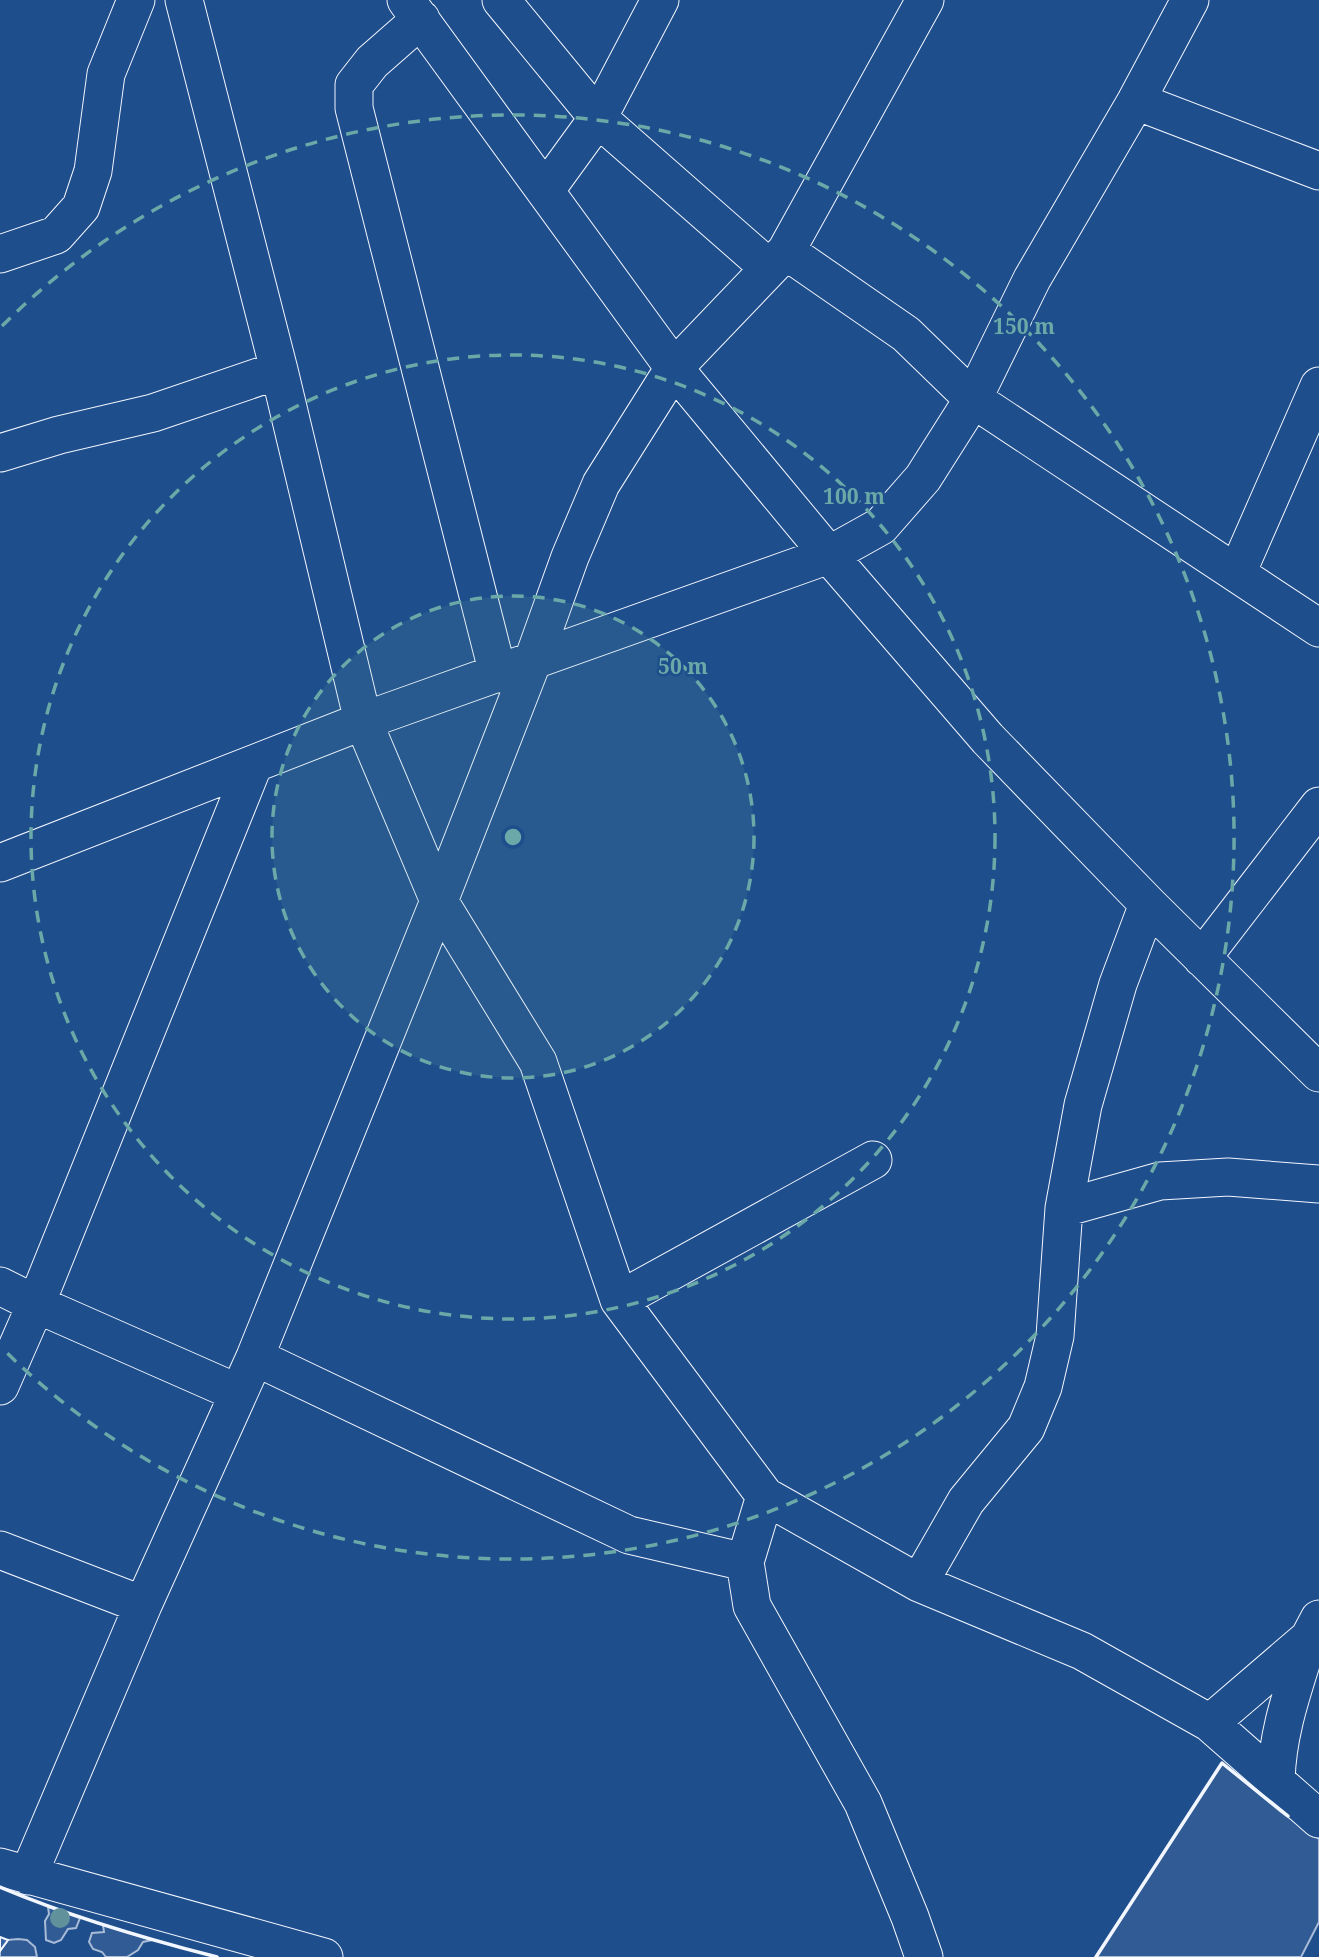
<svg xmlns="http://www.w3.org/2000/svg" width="1319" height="1957" viewBox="0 0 1319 1957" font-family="'Noto Serif',serif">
<rect width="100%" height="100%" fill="#1f4e8c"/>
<path fill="#305b95" stroke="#a8bbd7" stroke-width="2" d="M1222 1763 1281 1812 1319 1839V1922L1301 1957H1096Z
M48 1907 80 1918 76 1928 68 1929 61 1940 54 1943 46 1940 45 1921 49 1914Z
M103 1925 152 1940 143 1942 138 1950 127 1957H106L102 1952 93 1949 89 1942 92 1933 104 1932Z
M18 1939 27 1940 35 1947 37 1957H0V1951L8 1940Z"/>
<path fill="#3563a3" stroke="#f2f6ff" stroke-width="2" d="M0 1937 8 1940 0 1951Z"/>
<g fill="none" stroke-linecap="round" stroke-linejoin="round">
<g stroke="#f2f6ff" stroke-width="39">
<path id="minor" d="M184 0 279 370 363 721 439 901 538 1062 619 1300 765 1496 919 1583 1082 1651 1210 1723 1319 1819
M406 0 674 368 829 555 988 739 1148 904 1319 1073
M501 0 598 118 769 268
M421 19 372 62 354 85V108L498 674
M1136 101 1319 171
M545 191 598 118 660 0
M786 251 906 334 973 399 1319 628
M0 254 56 235 81 207 93 171 106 74 136 0
M0 453 59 435 153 413 279 370
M1237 573 1319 386
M0 863 363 721 829 555 881 526 923 478 973 399 1032 279 1136 101 1190 0
M1202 958 1319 806
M1064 1208 1160 1181 1228 1177 1319 1184
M0 1286 36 1304 238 1393
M619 1300 873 1160
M255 1357 629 1535 745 1562
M0 1386 36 1304 253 766
M765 1496 745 1562 752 1606 863 1803 910 1917 924 1957
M0 1550 143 1605
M919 1583 966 1501 1026 1428 1043 1387 1055 1336 1064 1208 1083 1105 1118 984 1148 904
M1210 1723 1309 1638 1319 1619
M1276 1782C1277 1731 1294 1687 1309 1638
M0 1867 324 1957
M28 1876 143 1605 255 1357 439 901 533 660 570 557 601 484 674 368 786 251 925 0"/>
</g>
<use href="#minor" stroke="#1f4e8c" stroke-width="37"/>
<path stroke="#f2f6ff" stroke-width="3.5" d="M0 1887C71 1917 143 1938 217 1957
M1096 1957 1222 1763 1288 1816"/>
</g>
<circle fill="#61919a" cx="60" cy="1918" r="10"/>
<circle cx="513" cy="837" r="241" fill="#6aa9a8" fill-opacity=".12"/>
<g fill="none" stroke="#6aa9a8" stroke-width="3.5" stroke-dasharray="12 9">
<circle cx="513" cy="837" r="241"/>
<circle cx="513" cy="837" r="482"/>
<path d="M2 326A722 722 0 1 1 2 1348"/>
</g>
<circle cx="513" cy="837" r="10" fill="#6aa9a8" stroke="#1f4e8c" stroke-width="3.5"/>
<g font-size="21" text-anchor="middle" font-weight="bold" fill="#6aa9a8" stroke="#1f4e8c" stroke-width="5" stroke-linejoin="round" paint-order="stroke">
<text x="1024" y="334">150 m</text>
<text x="854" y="504">100 m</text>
<text x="683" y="674">50 m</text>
</g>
</svg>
